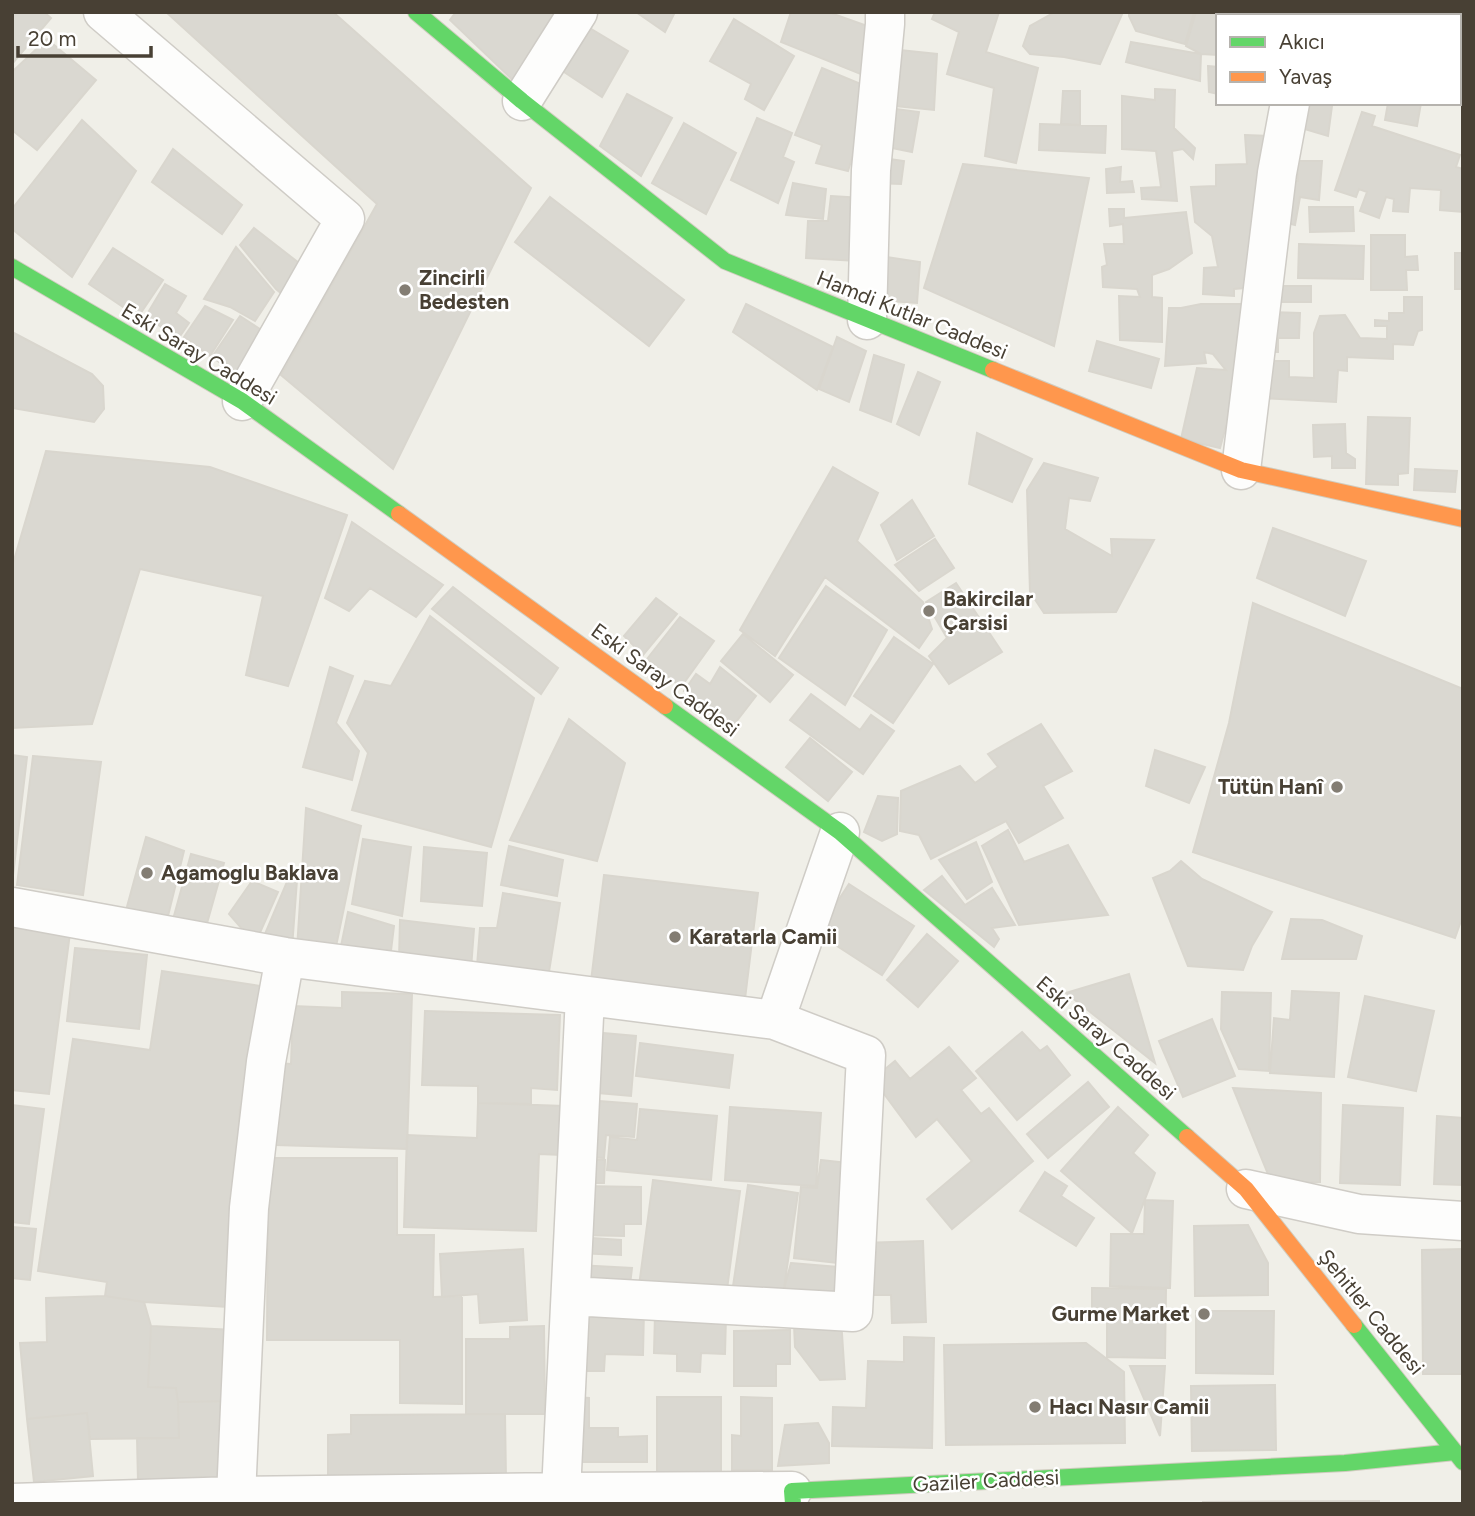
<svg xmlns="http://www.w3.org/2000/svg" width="1475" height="1516" viewBox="0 0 1475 1516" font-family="Figtree,sans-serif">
<rect width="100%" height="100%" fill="#f0efe8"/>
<path fill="#dad8d1" stroke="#d9d6ce" stroke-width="2" d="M12 12H44L51 18 12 64Z
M166 12H333L531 188 393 469 281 375 377 204Z
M456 12H561L516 83 450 20Z
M636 12H675L665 32Z
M791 12H828L881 31 868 77 781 42Z
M935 12H999L986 52 1038 68 1016 163 985 156 994 88 947 74 959 32 932 19Z
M1055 12H1123L1100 64 1064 57 1030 54 1023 46 1030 26Z
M1129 12H1194L1185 44 1136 31 1129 16Z
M1196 12H1238L1240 16H1218V55L1201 54 1186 46Z
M1321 12H1359V14H1369V16H1321Z
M734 19 794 56 764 110 745 99 751 84 710 61Z
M578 21 628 51 602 97 552 64Z
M47 39 96 80 37 150 12 130V72Z
M1131 42 1201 54 1200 81 1126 62Z
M890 49 937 54 934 110 886 105Z
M1208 66 1218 67V94L1209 92Z
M822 68 873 89 848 171 816 163 822 145 795 135Z
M1155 89 1175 90 1174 128 1195 148 1193 159 1183 149 1172 151 1177 201 1142 199 1141 188 1161 187 1156 151 1122 149V96L1155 100Z
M1063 91H1080V125L1061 124Z
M627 94 672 118 641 176 600 146Z
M1302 103H1330L1332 106 1328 136 1298 127Z
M1388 103H1421L1417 126 1385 120Z
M881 107 919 112 912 152 877 145Z
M1362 112 1375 116 1372 126 1460 155 1456 167 1463 169 1462 176H1463V212L1440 210 1441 190 1410 188 1408 212 1393 211 1394 199 1386 197 1379 218 1360 211 1367 192 1359 189 1356 197 1335 190Z
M757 118 792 133 783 157 794 162 778 203 731 180Z
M82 120 136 171 72 277 12 229V209Z
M684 123 736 153 706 214 652 183Z
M1040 124 1106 126 1105 153 1039 150Z
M1245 135 1270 136 1245 288 1234 289V296L1203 294 1204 268 1218 267 1212 236 1195 222 1191 187 1216 186V165L1247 164Z
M173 149 242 205 222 234 152 182Z
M876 157 904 161 901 184 875 183Z
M1297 161H1322L1319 200 1300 197 1295 225 1283 222 1289 181H1298Z
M963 164 1089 178 1054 346 924 288Z
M1121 167 1120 182 1132 181 1134 192 1107 193 1106 169Z
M793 183 826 189 823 219 786 215Z
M831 196 862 198 857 261 806 258 808 221H828Z
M550 197 684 300 649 346 515 242Z
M1309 207H1353L1354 231 1310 232Z
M1109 209H1124V218L1186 212 1192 253 1169 269 1152 275V297L1162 298V342L1120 340 1119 296 1140 297 1137 289 1103 287 1102 267 1107 265 1104 244H1124L1123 224 1110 226Z
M254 228 308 270 290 301 276 289 240 245Z
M1371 235H1405V257L1417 256 1418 270H1406L1407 290H1371Z
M1299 244 1364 246 1363 279 1298 278Z
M236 247 274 292 255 321 230 307 204 299Z
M113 248 163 280 138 317 89 284Z
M1455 253H1463V289H1455Z
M880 256 920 262 917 303 876 300Z
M165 284 186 296 176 313 189 323 178 339 146 316Z
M1269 286H1311V302H1269Z
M1404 297H1422V330L1418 331 1413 345 1393 344V359L1347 357V371L1338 370 1336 402 1259 398 1271 356 1275 361H1289V377L1314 378V333L1320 316 1345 315 1360 338 1387 339V326H1375V320L1389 321V313H1404Z
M746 304 833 347 817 390 733 332Z
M1201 304H1258L1238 426H1226L1220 448 1181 439 1197 368 1226 370 1213 354 1204 352 1206 363 1165 366 1169 308H1181Z
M205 306 233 320 210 356 184 337Z
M1268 312 1300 313 1299 338H1278V352H1266Z
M240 316 269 335 242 378 212 357Z
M12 332 92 374 103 386 104 409 94 422 12 408Z
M837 337 866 351 849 402 819 389Z
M1097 341 1159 359 1151 388 1089 371Z
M874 355 904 365 891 422 860 410Z
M918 372 940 382 919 435 897 424Z
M1368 417 1410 418 1408 473 1398 474V485L1366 484Z
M1345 424 1346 453 1355 459V468H1332V456L1314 457 1313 425Z
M977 433 1032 459 1012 502 969 484Z
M46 451 210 467 347 515 288 686 246 675 263 596 140 569 92 724 12 728V567Z
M1044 463 1098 478 1090 501 1069 498 1065 529 1112 556 1111 539 1154 540 1116 612 1044 613 1030 592 1027 490Z
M833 467 878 493 857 541 923 602 932 629 919 648 825 577 775 656 740 630Z
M1415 469 1457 471 1455 492 1414 490Z
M912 500 934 536 897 560 881 525Z
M352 522 443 585 416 617 370 588 349 611 325 598Z
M1273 528 1366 561 1345 616 1257 578Z
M935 539 954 568 919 591 895 565Z
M956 583 1002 652 949 684 929 656 947 638 926 602Z
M826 586 887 630 845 705 779 658Z
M453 587 558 668 541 694 432 609Z
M656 598 677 614 643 655 624 636Z
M1253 603 1463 689V915L1455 938 1193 852 1229 723Z
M430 616 534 698 491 847 352 810 368 753 347 723 365 681 391 686Z
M680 617 714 641 681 687 647 659Z
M743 634 793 675 770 702 721 661Z
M894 637 933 664 893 723 854 696Z
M330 667 353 676 336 723 359 751 352 780 303 767Z
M720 667 756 696 732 727 684 691 696 674 710 684Z
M811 694 860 730 871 715 894 731 863 774 790 720Z
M569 719 625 763 597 861 510 840Z
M1041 724 1072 771 1043 786 1063 818 1019 843 1006 821 931 859 919 835 900 831 901 791 960 766 975 783 998 767 988 754Z
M810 738 852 772 828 801 786 767Z
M1155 750 1205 767 1189 803 1146 786Z
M12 755 27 757 12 884Z
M33 756 101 762 83 895 17 885Z
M878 796 898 798 897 834 882 841 864 832Z
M306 808 361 826 334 956 297 949Z
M1008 830 1024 862 1068 845 1108 915 1019 925 982 846Z
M146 837 184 851 166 924 125 914Z
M363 839 411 847 402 916 352 904Z
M976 842 992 882 967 899 939 860Z
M509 846 563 860 557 896 501 885Z
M424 847 487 853 482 906 421 901Z
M191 854 224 863 204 934 172 923Z
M1181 861 1202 879 1272 912 1252 946 1243 970 1188 966 1153 878 1170 871Z
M604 875 758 893 745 999 591 981Z
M942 876 965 905 992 888 1015 925 992 928 999 939 994 947 924 890Z
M289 877 297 880 292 948 262 941Z
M252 881 278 892 255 944 229 914Z
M849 884 914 926 882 975 817 933Z
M503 893 560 903 548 978 477 966 480 928H497Z
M348 912 394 926 390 959 340 951Z
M1291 919 1322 920 1362 936 1356 959H1282Z
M400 920 474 929 471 969 399 960Z
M12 926 70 933 49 1094 12 1090Z
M927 934 958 961 918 1007 887 980Z
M75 948 147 955 139 1029 67 1021Z
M162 971 267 987 250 1101 240 1107 228 1307 144 1302 105 1296 107 1282 38 1271 73 1039 150 1050Z
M1129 974 1155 1063 1066 993Z
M1292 991 1339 993 1334 1077 1270 1073 1274 1018 1290 1020Z
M342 992 412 994 407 1149 276 1145 279 1063 291 1064 293 1006 342 1008Z
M1222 992 1271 993 1269 1071 1239 1069 1221 1029Z
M1365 996 1434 1011 1416 1091 1348 1077Z
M425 1011 560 1015 557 1090 531 1088V1104L478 1103V1086L422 1085Z
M1212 1019 1235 1076 1183 1097 1159 1041Z
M592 1032 636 1036 631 1096 587 1092Z
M1022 1032 1040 1051 1047 1046 1070 1075 1017 1120 976 1071Z
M640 1043 733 1055 729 1088 636 1076Z
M949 1047 976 1078 961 1090 981 1114 989 1108 1033 1161 952 1229 927 1199 972 1161 937 1119 916 1137 873 1079 895 1061 910 1079Z
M1088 1082 1109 1107 1048 1158 1027 1134Z
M1233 1088 1321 1093 1320 1182 1272 1184Z
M586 1100 637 1104 634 1137 606 1135 604 1158 582 1156Z
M478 1103 564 1106 562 1155 539 1154 536 1231 404 1227 407 1135 477 1138Z
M12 1105 44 1109 29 1224 12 1222Z
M1343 1105 1403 1108 1400 1185 1340 1183Z
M730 1107 821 1113 816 1186 725 1180Z
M1118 1107 1148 1135 1133 1153 1155 1173 1132 1233 1061 1171Z
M640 1109 717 1116 711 1180 607 1170 610 1137 637 1140Z
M1437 1116 1463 1118V1185L1434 1184Z
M268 1158H397V1235H434L433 1297 462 1296V1404L400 1403V1340H267Z
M582 1159 605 1160 604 1183H581Z
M821 1160 856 1164 846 1264 794 1258 801 1187 817 1188Z
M1045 1172 1067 1186 1061 1196 1094 1218 1076 1246 1020 1211Z
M653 1180 740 1191 726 1297 639 1286Z
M748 1185 798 1193 782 1301 732 1293Z
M581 1186 641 1187V1224H624V1236L580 1235Z
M1145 1200 1173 1201 1170 1288 1110 1286 1111 1234H1144Z
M1248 1225 1268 1263V1295L1195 1296 1194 1226Z
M12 1227 36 1229 30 1280 12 1278Z
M577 1237 621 1240V1255L577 1253Z
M923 1241 926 1322 892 1323 891 1295H864L862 1243Z
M523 1249 527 1320 480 1323 478 1294 442 1297 440 1254Z
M1463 1249V1374H1423L1422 1250Z
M791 1263 838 1267 836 1293 784 1289Z
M577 1265 632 1268 629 1293 576 1291Z
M1092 1288 1166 1289 1165 1358 1107 1357V1321H1092Z
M105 1296 144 1302 151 1326 148 1387 176 1388 178 1402 179 1438 90 1439 87 1413 27 1419 20 1343 47 1342 46 1298Z
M579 1307 644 1309 643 1355 605 1354 604 1371H577Z
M1196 1311H1274L1273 1374 1196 1373Z
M738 1312 841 1319 845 1379 820 1380 795 1347 794 1325H737Z
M655 1314 726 1316 725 1354 701 1353 700 1372 677 1371V1354L654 1353Z
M151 1326 235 1330 232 1401 178 1402 176 1388 148 1387Z
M544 1326 545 1414H466V1339H510V1327Z
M790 1330V1364H776V1386H734V1331Z
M904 1337 934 1338 932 1448 832 1446 833 1407 866 1408 868 1361 904 1362Z
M1086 1343 1124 1372 1125 1443 946 1445 944 1345Z
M1130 1366H1165L1160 1436Z
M1275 1385 1276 1450 1192 1451 1191 1386Z
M575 1397 589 1398V1428H618V1437L647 1436V1462H576Z
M657 1397H721V1477H657Z
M741 1397 772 1398V1470H732V1435L741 1436Z
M232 1401 233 1479 138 1481 137 1438H179L178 1402Z
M87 1413 93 1476 34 1482 27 1419Z
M505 1414 506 1480 328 1482V1435L351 1434V1415Z
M818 1423 829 1443V1463L778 1466 785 1425Z
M1379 1501V1504H1203V1502Z"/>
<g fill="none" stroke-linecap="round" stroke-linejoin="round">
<g stroke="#cfccc6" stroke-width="41">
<path id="street" d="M103 12 345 219 242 401
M1307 16 1308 12
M522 101 578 12
M867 320 871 170 885 24V12
M1241 470 1277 173 1290 103
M12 907 285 957 775 1020 866 1055 853 1312 571 1296
M775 1020 840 832
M1246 1189 1359 1214 1463 1221
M561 1492 585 996
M236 1496 249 1208 266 1062 285 957
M12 1503 236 1496 561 1492 792 1491"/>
</g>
<g stroke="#d0ccbf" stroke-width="18">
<path id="fast" d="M416 12 522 101 725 261 993 370
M12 267 242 401 399 514
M665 706 840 832 1187 1137
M1354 1325 1463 1462
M793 1504 792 1491 1345 1463 1455 1452"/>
</g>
<g stroke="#d0ccbf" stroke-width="18">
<path id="slow" d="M993 370 1241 470 1463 519
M399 514 665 706
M1187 1137 1246 1189 1354 1325"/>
</g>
<use href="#street" stroke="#fdfdfc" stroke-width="38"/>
<use href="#fast" stroke="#63d668" stroke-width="16"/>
<use href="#slow" stroke="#ff974d" stroke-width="16"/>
</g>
<g fill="#837d73" stroke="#fff" stroke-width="2.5">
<circle cx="405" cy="290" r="7"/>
<circle cx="929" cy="611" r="7"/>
<circle cx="1337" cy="787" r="7"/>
<circle cx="147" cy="873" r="7"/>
<circle cx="675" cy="937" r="7"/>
<circle cx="1204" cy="1314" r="7"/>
<circle cx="1035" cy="1407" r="7"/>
</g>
<g text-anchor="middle" stroke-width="5" stroke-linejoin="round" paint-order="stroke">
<g font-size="21" font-weight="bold" fill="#484034" stroke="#fff" text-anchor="start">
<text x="419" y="285">Zincirli<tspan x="419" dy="24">Bedesten</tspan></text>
<text x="943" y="606">Bakircilar<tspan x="943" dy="24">Çarsisi</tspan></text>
<text x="1323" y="794" text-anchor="end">Tütün Hanî</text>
<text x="161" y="880">Agamoglu Baklava</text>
<text x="689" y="944">Karatarla Camii</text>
<text x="1190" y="1321" text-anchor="end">Gurme Market</text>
<text x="1049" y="1414">Hacı Nasır Camii</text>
</g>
<g font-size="21" fill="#484034" stroke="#fff">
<text transform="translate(912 315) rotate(22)" y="7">Hamdi Kutlar Caddesi</text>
<text transform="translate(199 354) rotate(31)" y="7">Eski Saray Caddesi</text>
<text transform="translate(665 680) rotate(36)" y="7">Eski Saray Caddesi</text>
<text transform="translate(1106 1038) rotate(41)" y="7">Eski Saray Caddesi</text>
<text transform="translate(1371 1312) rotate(51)" y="7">Şehitler Caddesi</text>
<text transform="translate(986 1481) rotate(-3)" y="7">Gaziler Caddesi</text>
</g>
</g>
<rect width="1475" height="1516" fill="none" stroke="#484034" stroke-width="28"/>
<rect x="1216" y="14" width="245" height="91" fill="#ffffff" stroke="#b6b3ae" stroke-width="2"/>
<rect x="1230" y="37" width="35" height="10" fill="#63d668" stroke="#b6b3ae" stroke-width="2"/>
<text x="1279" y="49" font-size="21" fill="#484034">Akıcı</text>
<rect x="1230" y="72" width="35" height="10" fill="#ff974d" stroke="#b6b3ae" stroke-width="2"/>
<text x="1279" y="84" font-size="21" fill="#484034">Yavaş</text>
<path d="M18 46v10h133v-10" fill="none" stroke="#484034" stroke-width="3.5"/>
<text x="28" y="46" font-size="21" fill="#484034" stroke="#ffffff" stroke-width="5" paint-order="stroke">20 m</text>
</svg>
